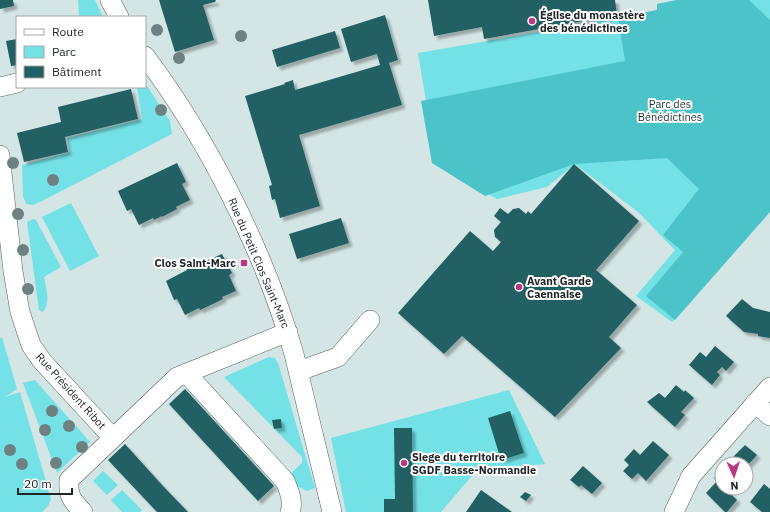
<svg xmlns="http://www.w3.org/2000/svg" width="770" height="512" viewBox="0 0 770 512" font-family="'IBM Plex Sans',sans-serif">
<defs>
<filter id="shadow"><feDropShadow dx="3.5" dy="3.5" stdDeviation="1" flood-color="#0004"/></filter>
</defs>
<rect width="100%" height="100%" fill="#d4e5e5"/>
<path fill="#74e1e6" d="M78 0H95L103 17H79Z
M677 0H770V211L672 322 636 296 675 250 638 212 575 164 547 187 497 199 484 192 436 162 418 53 618 18 657 10V4Z
M145 83 170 121 172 134 42 201 33 205 26 204 23 196 22 165 70 152 67 138 142 119 137 87H145Z
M71 203 99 256 70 271 42 217Z
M33 219 36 220 61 267 44 277C46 288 51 303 43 312L39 310 27 222Z
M2 337 17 389 5 397 20 392 51 499 48 506 42 512H0V338Z
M269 357 275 358 278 363 315 488 307 491 295 485 289 475 302 463V457L224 377Z
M35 380 90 442 57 473 23 383Z
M509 390 545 464 477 470 441 512H346L331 438Z
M103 471 118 485 107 495 93 481Z
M122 490 142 510 140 512H122L111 500Z"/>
<path fill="#4cc3c9" d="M677 0H749L770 20V212L675 320 646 296 683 252 663 235 699 189 667 158 574 164 485 196 432 163 421 101 625 61 618 18 657 10V4Z"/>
<path fill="#206063" filter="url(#shadow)" d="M0 0H13L14 6 0 9Z
M159 0H216L215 2 203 5 214 40 175 52Z
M428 0H615L617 15 484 39 482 27 434 36Z
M385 15 398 60 389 63 402 105 299 135 320 206 280 218 275 199 272 200 269 186 272 185 245 96 285 84 284 83 293 80 295 90 380 65 377 54 351 62 341 29Z
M335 31 340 48 277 67 272 50Z
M17 39V65L11 66 6 41Z
M131 89 138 119 65 137 68 152 24 162 17 133 61 122 58 107Z
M177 163 186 182 182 184 190 200 176 207 177 209 162 217V216L154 220 153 218 139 225 131 209 127 211 118 191Z
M574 164 639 221 596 270 637 305 609 337 621 348 555 417 462 336 444 354 398 313 470 231 493 251 501 242 495 237 494 230 501 222 494 216 500 208 508 214 513 209 519 208 526 214 528 211 531 214Z
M341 218 349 243 297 259 289 234Z
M222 254 232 273 229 275 236 291 222 297 223 299 215 303 200 310 199 308 185 315 177 299 174 300 166 281 187 270V269Z
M742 299 753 308 770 312V338L758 336V334L744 332 726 316Z
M715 346 734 362 726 371 722 367 717 372 720 375 712 385 689 365 700 352 706 357Z
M676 385 684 392 685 390 694 398 681 412 685 415 675 427 647 402 659 393 665 398Z
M185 389 274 486 258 501 169 404Z
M510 411 524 453 501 460 488 418Z
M281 419 282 428 274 429 272 420Z
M394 428H412L413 512H384V499H395Z
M653 441 669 455 646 481 638 473 632 479 623 471 629 465 624 460 634 449 640 455Z
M125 444 163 486 188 512H157L108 460Z
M745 445 757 455 746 467V464H726Z
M583 466 602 483 592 494 581 485 579 487 570 480Z
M722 469V488H729L727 490 737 500 727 512H725L706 493 717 481 714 478Z
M764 484 770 489V512H762L750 502Z
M481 490 512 512H466Z
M525 492 531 495 526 501 520 497Z"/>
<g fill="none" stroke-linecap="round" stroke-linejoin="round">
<g stroke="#526061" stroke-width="20">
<path id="minor" d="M110 0 119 17
M145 56C209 141 264 251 294 354L332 512
M0 87 17 83
M0 155 13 271 20 312 31 345 42 361 113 438
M299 371 338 357 370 320
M186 373 285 481C289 490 294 502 290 512
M755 403 770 416
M83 512C72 500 68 497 69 480L177 377 288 332
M674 512 691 476 770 387"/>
</g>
<use href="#minor" stroke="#fff" stroke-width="19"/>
</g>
<g fill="#6e8182">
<circle cx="157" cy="30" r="6"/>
<circle cx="241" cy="36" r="6"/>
<circle cx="179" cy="58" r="6"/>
<circle cx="161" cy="110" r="6"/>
<circle cx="13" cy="163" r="6"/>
<circle cx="53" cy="180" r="6"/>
<circle cx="18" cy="214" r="6"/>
<circle cx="23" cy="250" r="6"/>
<circle cx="28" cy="289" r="6"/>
<circle cx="52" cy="411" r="6"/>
<circle cx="69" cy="426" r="6"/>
<circle cx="45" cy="430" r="6"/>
<circle cx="82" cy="447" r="6"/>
<circle cx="10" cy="450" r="6"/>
<circle cx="56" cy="463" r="6"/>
<circle cx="22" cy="464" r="6"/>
</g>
<g fill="#b93882" stroke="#fff" stroke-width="1.5">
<circle cx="532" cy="21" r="4"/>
<rect x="240" y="259" width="8" height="8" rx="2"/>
<circle cx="519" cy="287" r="4"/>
<circle cx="404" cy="463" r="4"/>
</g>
<g text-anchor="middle" stroke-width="4" stroke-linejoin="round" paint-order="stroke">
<g font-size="11" font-weight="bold" fill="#202626" stroke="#fff" text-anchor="start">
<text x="540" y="19">Église du monastère<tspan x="540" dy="13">des bénédictines</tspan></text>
<text x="236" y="267" text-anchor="end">Clos Saint-Marc</text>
<text x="527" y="285">Avant Garde<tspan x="527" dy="13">Caennaise</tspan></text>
<text x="412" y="461">Siege du territoire<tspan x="412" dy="13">SGDF Basse-Normandie</tspan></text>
</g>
<g font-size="11" fill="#1b3031" stroke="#fff">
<text x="670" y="108">Parc des<tspan x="670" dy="13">Bénédictines</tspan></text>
</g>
<g font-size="11" fill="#202626" stroke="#fff">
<text transform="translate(259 263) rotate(67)" y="4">Rue du Petit Clos Saint-Marc</text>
<text transform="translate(71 391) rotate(48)" y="4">Rue Président Ribot</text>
</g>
</g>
<rect x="16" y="16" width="130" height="72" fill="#ffffff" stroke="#a6a8a8"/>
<rect x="24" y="29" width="20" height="6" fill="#ffffff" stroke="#a6a8a8"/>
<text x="52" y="36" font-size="12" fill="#202626">Route</text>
<rect x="24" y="46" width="20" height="12" fill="#74e1e6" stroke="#a6a8a8"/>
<text x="52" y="56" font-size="12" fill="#202626">Parc</text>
<rect x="24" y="66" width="20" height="12" fill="#206063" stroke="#a6a8a8"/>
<text x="52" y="76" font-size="12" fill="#202626">Bâtiment</text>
<g transform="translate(734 476) rotate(177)"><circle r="19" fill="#ffffff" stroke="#a6a8a8"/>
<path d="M0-3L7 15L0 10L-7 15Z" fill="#b93882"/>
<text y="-6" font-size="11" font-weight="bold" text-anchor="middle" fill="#202626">N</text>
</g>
<path d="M18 488v6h54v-6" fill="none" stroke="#202626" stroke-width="2"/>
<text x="24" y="488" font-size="12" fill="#202626" stroke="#ffffff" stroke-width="3" paint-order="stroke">20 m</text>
</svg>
